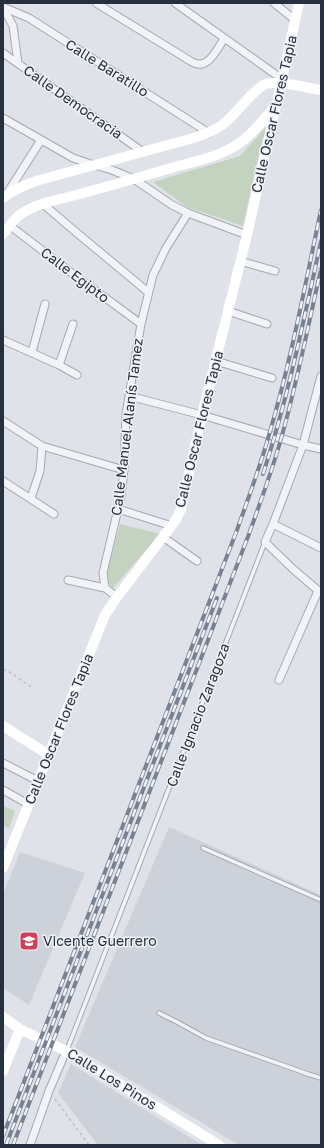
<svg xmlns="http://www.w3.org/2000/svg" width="324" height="1148" viewBox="0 0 324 1148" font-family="'Golos Text',sans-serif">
<rect width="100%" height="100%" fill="#dfe2e8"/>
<path fill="#cdd2da" d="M169 827 321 895V1145H239L75 1047Z
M20 852 85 873 29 1005 3 988V894Z
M71 1064 202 1145H98L58 1093Z"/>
<path fill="#c4d2c0" d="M267 126 259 152 243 226 187 207 153 182 240 156Z
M120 524 160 534 112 589 106 576Z
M3 806 15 811 9 828 3 825Z"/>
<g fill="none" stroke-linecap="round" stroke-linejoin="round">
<g stroke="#a4a9b2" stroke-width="5.5">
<path id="lane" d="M203 848 321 900
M159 1013 177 1022 206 1038 308 1074 321 1078
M67 1050 265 542"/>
</g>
<g stroke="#a4a9b2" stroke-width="9">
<path id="street" d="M96 3 192 62C208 71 216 50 224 39
M175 3 282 79
M274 3 295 20
M3 7 29 18 209 133
M3 7 13 26 18 63
M3 53 143 152
M3 118 73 158 94 165 112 170 134 179 172 205 188 213 247 235
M8 192 41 140
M43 204 77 233 148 292
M9 225 73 274 141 324
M240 261 275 271
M228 311 267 324
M3 340 59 365 77 375
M32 352 45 304
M216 361 272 378
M59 365 73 324
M321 376 303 445 273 524 265 542 293 569 321 593
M129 396 202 415 303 445 321 449
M3 421 42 446 124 470
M3 481 54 514
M31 498 40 471 42 446
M118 509 172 526
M273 524 321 548
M163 537 197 561
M68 580 105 588
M117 597 105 588 103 573 121 496 124 470 126 414 141 324 153 275 166 248 188 213
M279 680 318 591
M3 763 38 781
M3 790 28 804
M30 1145 49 1091 66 1051"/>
</g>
<path stroke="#bcc0c6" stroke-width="1.5" stroke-dasharray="3 3" stroke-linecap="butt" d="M3 670 8 671 31 687
M55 1099 89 1145"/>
<use href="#lane" stroke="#f1f3f6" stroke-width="3.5"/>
<use href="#street" stroke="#f1f3f6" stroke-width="7"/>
<path stroke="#fff" stroke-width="10" d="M3 198C12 190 25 185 36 181L190 139C204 135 218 130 228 120 237 112 256 87 266 84 279 80 307 88 321 90
M3 234C8 227 14 219 21 214 37 203 57 200 76 195 110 186 144 176 178 166 198 161 220 156 238 144 253 134 264 119 276 105
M3 726 49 755
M3 868 105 615 117 597 176 520 181 509 202 415 247 235 299 3
M3 1017 20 1029 66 1051 219 1145
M3 1071 20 1029"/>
<g stroke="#788292" stroke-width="4">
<path id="rail" d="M263 474C288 398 304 319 321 241
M3 1136 237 530C248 499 260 467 269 435 291 361 305 285 321 210
M6 1145 217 598
M13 1145 249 534C260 503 272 471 281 439 297 383 308 326 321 269"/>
</g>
<use href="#rail" stroke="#eef1f6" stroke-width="2.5" stroke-dasharray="8" stroke-linecap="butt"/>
</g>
<defs>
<g id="school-square" transform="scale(1)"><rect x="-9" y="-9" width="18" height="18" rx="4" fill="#cf4158" stroke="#eef1f6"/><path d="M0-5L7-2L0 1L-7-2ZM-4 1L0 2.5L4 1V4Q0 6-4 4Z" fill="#fff"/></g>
</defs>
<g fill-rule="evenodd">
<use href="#school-square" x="29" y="941"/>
</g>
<g text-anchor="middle" stroke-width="3" stroke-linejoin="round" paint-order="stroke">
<g font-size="14" fill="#27303f" stroke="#eef1f6">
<text transform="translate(107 68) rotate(32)" y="5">Calle Baratillo</text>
<text transform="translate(73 102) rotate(35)" y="5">Calle Democracia</text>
<text transform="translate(274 114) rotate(-77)" y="5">Calle Oscar Flores Tapia</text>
<text transform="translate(75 275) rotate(37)" y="5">Calle Egipto</text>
<text transform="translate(127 427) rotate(-83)" y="5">Calle Manuel Alanís Tamez</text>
<text transform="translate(199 429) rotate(-76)" y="5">Calle Oscar Flores Tapia</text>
<text transform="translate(198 715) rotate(-69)" y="5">Calle Ignacio Zaragoza</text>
<text transform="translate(59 729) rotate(-68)" y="5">Calle Oscar Flores Tapia</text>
<text transform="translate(112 1079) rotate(32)" y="5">Calle Los Pinos</text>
</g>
<g font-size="14" fill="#27303f" stroke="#eef1f6" text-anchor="start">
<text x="43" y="946">Vicente Guerrero</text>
</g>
</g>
<rect width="324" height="1148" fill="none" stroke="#27303f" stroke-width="8"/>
</svg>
